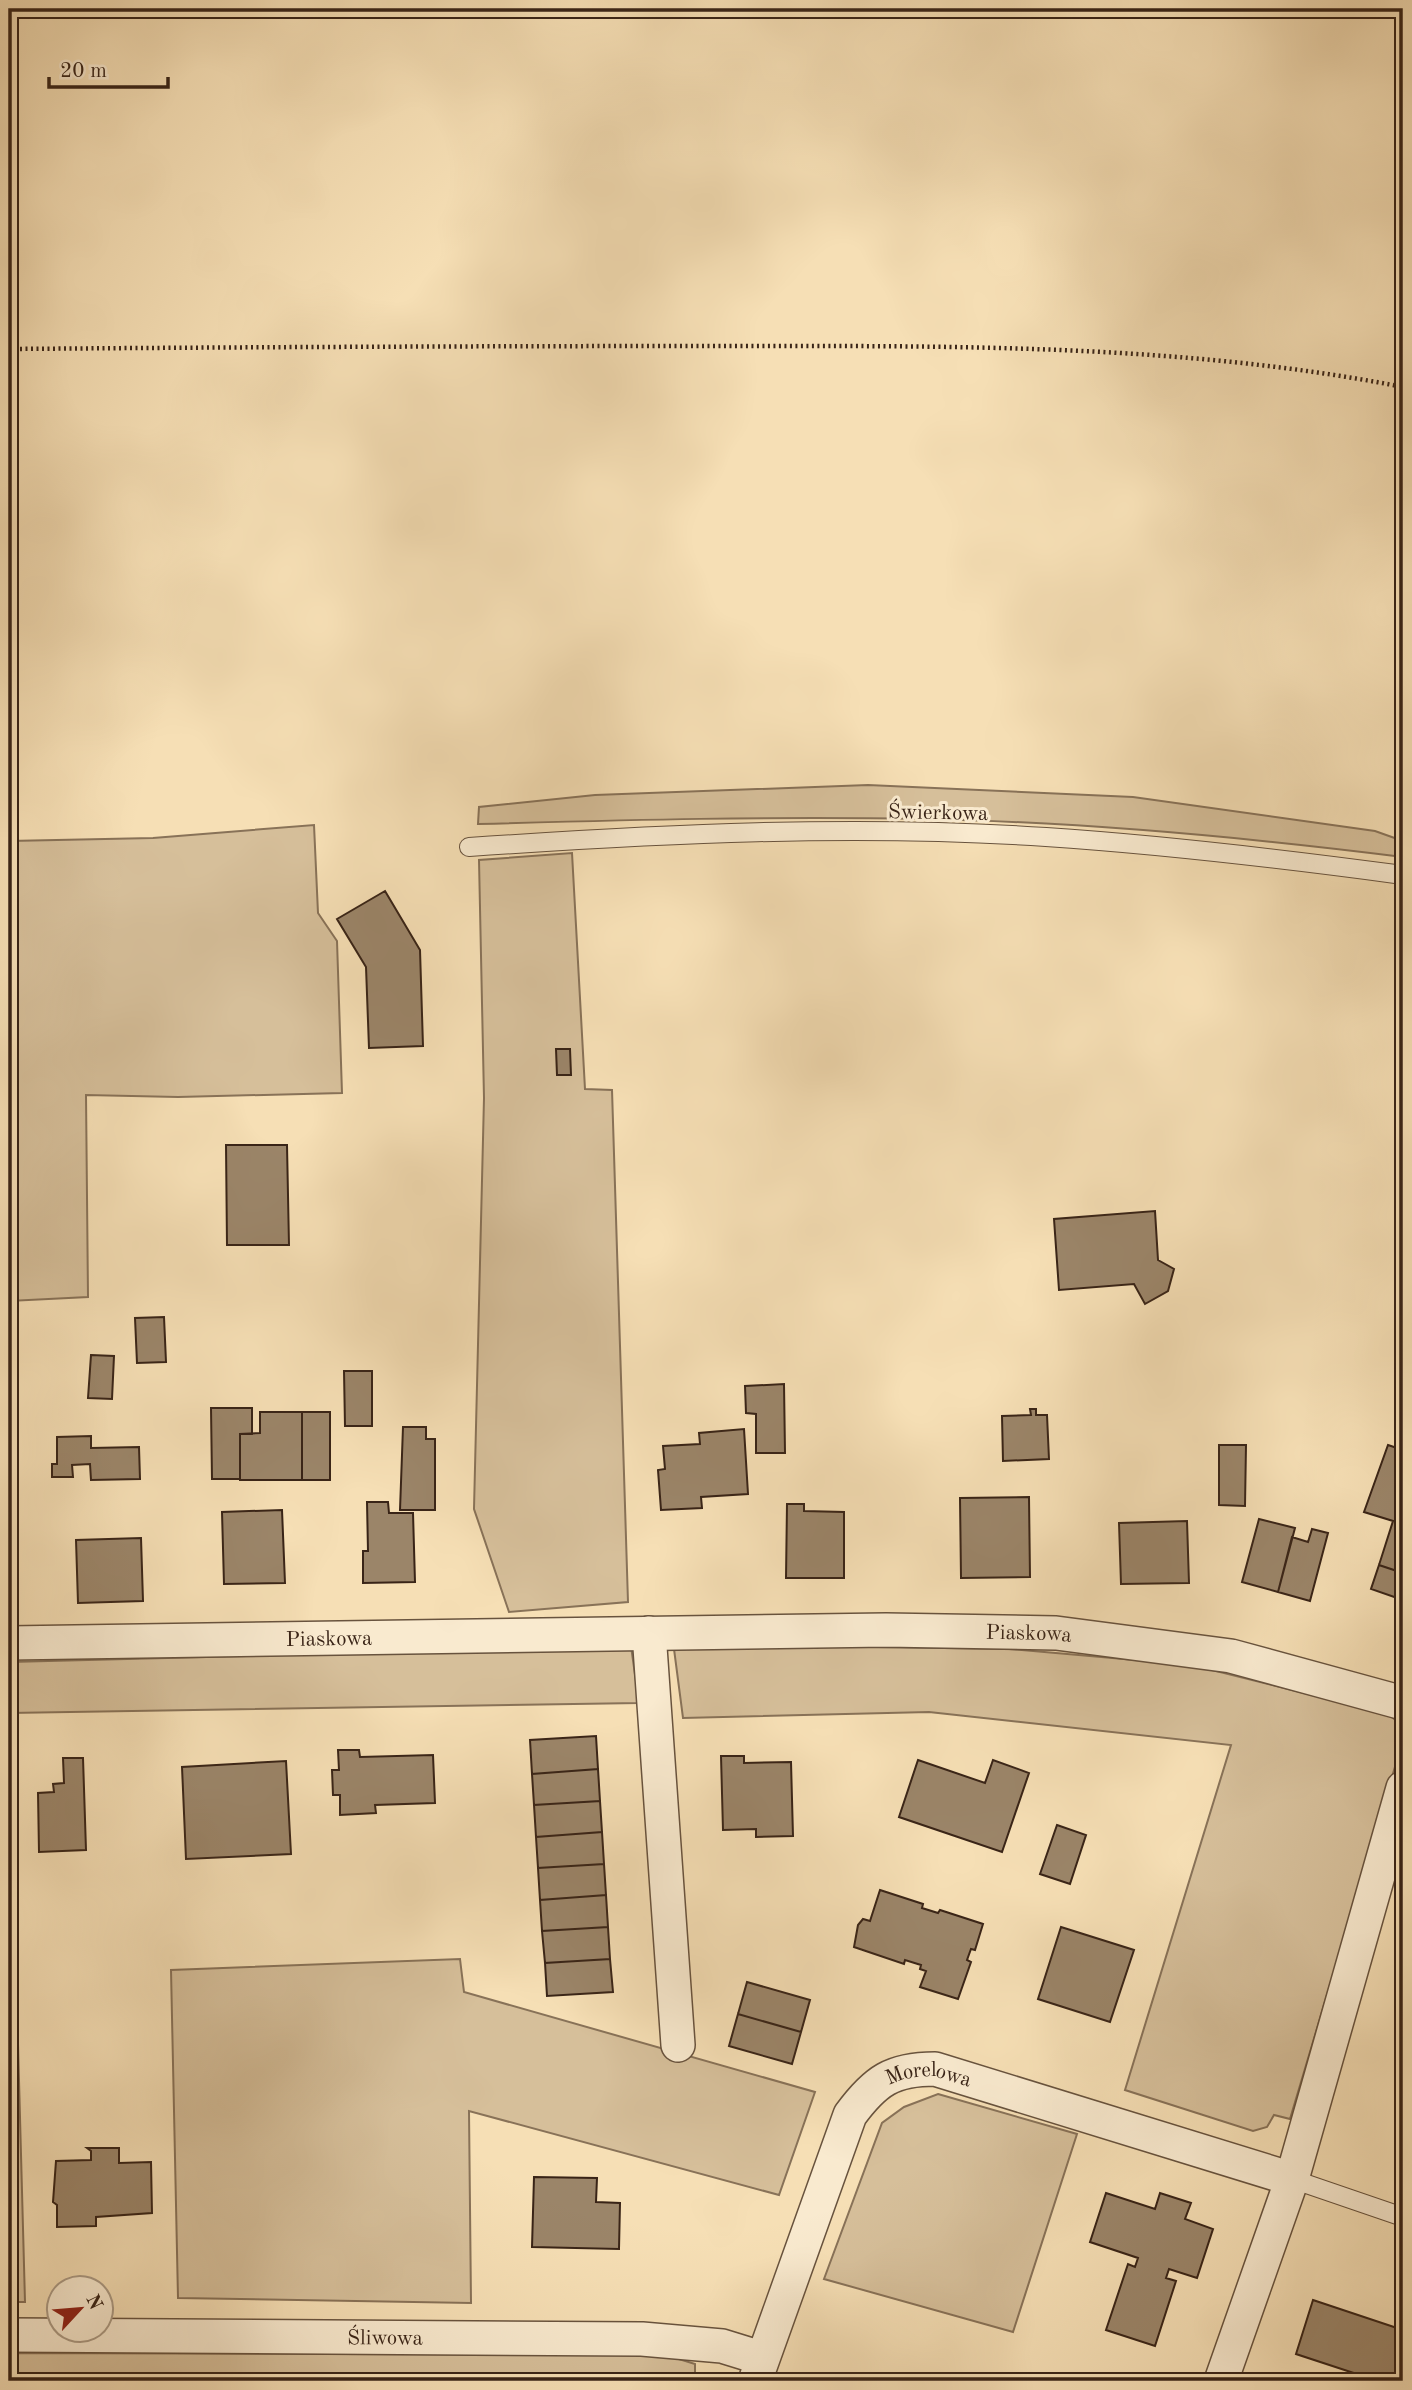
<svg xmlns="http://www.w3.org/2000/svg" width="1412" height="2390" viewBox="0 0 1412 2390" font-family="'Old Standard TT',serif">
<rect width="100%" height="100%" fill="#f6dfb5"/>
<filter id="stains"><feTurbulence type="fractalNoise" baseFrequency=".00286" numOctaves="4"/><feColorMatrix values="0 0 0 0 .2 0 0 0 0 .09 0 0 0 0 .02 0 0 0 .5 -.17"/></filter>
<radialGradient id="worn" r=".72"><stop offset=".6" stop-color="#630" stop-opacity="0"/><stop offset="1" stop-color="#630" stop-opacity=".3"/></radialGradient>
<path fill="#d6bf9a" stroke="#887258" stroke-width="2" d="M868 785 1133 797 1375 831 1403 841V857C1244 837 1083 822 923 819 774 816 626 820 478 824L479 807 595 795Z
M314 825 318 913 337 941 342 1093 178 1097 86 1095 88 1297 9 1301V841L153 838Z
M572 853 585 1089 612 1090 628 1602 509 1612 474 1509 484 1098 479 860Z
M683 1644 1009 1649 1192 1665 1388 1714 1403 1726V1740L1290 2119 1274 2115 1267 2127 1253 2131 1125 2090 1231 1745 929 1712 683 1718 674 1649Z
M631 1646 639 1703 9 1713V1662Z
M460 1959 464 1992 815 2092 779 2195 469 2111 471 2303 178 2298 171 1970Z
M9 1970H16L25 2302H9Z
M938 2094 1077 2134 1013 2332 824 2279 882 2123 904 2107Z
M9 2353 666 2355 695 2364V2381H9Z"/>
<path fill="#9b8569" stroke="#392417" stroke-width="2" d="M385 891 420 950 423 1046 369 1048 366 967 337 919Z
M556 1049H570L571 1075H557Z
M226 1145H287L289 1245H227Z
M1155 1211 1158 1260 1174 1269 1168 1291 1145 1304 1134 1284 1059 1290 1054 1219Z
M164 1317 166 1362 137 1363 135 1318Z
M91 1355 114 1356 112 1399 88 1398Z
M344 1371H372V1426H345Z
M784 1384 785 1453H756V1414L746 1413 745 1386Z
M211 1408H252V1434H240V1479H212Z
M1030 1409H1036V1415H1047L1049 1459 1003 1461 1002 1416 1031 1415Z
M260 1412H302V1480H240V1434L260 1433Z
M302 1412H330V1480H302Z
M403 1427H426V1439H435V1510H400Z
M744 1429 748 1494 701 1497 702 1508 661 1510 658 1470 665 1469 663 1446 700 1444 699 1433Z
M91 1436V1448L139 1447 140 1479 91 1480 90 1464 72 1465 73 1477H52V1464H57V1437Z
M1219 1445H1246L1245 1506 1219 1505Z
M1388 1445 1403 1450V1573L1379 1565 1393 1521 1364 1512Z
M1029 1497 1030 1577 961 1578 960 1498Z
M367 1502H388L389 1513H413L415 1582 363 1583V1551H368Z
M787 1504H804V1511L844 1512V1578H786Z
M282 1510 285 1583 224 1584 222 1512Z
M1259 1519 1295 1528 1278 1592 1242 1582Z
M1187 1521 1189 1583 1121 1584 1119 1523Z
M1312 1529 1328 1533 1310 1601 1278 1592 1292 1537 1308 1542Z
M141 1538 143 1601 78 1603 76 1540Z
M1379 1565 1403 1573V1600L1371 1589Z
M596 1736 598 1769 532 1774 530 1740Z
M338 1750H359L360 1757 433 1755 435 1803 375 1805 376 1813 340 1815V1795H333L332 1770H339Z
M721 1756H744V1763L791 1762 793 1836 756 1837V1829L723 1830Z
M63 1758H83L86 1850 39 1852 38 1793 54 1792 53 1784 64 1783Z
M918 1760 985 1783 993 1760 1029 1773 1002 1852 899 1817Z
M286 1761 291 1854 186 1859 182 1767Z
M598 1769 600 1801 534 1805 532 1774Z
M600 1801 602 1832 536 1837 534 1805Z
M1057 1825 1086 1835 1070 1884 1040 1874Z
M602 1832 604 1864 538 1868 536 1837Z
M604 1864 606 1895 540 1900 538 1868Z
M880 1890 923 1904 922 1908 938 1913 940 1910 983 1924 975 1950 971 1949 967 1960 971 1962 958 1999 920 1987 926 1971 920 1969 921 1965 905 1960 904 1964 854 1947 858 1925 863 1919 870 1921Z
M606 1895 608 1927 542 1931 540 1900Z
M608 1927 610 1959 545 1963 542 1931Z
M1061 1927 1134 1950 1110 2022 1038 1999Z
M610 1959 613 1992 547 1996 545 1963Z
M747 1982 810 2000 801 2032 738 2014Z
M738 2014 801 2032 792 2064 729 2046Z
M87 2148H119V2163L151 2162 152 2213 96 2217V2226L57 2227V2205L53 2202 56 2161 91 2160V2151Z
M534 2177 597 2178 596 2202 620 2203 619 2249 532 2247Z
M1106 2193 1155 2209 1160 2193 1191 2203 1185 2219 1213 2229 1197 2278 1169 2269 1166 2278 1176 2281 1155 2346 1106 2330 1128 2264 1135 2267 1138 2258 1090 2242Z
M1313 2300 1403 2330V2381H1378L1296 2354Z"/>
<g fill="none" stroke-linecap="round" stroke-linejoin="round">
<g stroke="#68533e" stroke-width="20">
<path id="service" d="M469 847C660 834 854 824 1046 837 1166 845 1284 859 1403 875
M1292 2179 1403 2217"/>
</g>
<g stroke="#68533e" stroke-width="36">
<g id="minor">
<path d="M649 1633 678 2045"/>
<path id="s1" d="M9 1643 886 1630 1056 1633 1231 1656 1403 1703"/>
<path id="s2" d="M9 2335 642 2339 722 2346 761 2358"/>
<path id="s3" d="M755 2381 850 2115C875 2081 892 2069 935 2069L1292 2179"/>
<path d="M1221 2381 1292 2179 1403 1788"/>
</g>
</g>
<path stroke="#392417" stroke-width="4.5" stroke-dasharray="2 3.5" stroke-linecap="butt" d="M9 349C250 347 491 346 732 346 956 346 1183 344 1403 387"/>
<use href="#service" stroke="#f9eacf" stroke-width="18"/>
<use href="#minor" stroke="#f9eacf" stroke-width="33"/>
</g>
<g text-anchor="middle" stroke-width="6" stroke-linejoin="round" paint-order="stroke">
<g font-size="21" fill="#392417" stroke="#f9eacf">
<text transform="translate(938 812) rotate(1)" y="7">Świerkowa</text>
<text dy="7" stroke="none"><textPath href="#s1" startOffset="1020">Piaskowa</textPath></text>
<text dy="7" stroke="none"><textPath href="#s1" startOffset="320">Piaskowa</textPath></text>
<text dy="7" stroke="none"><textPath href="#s3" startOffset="378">Morelowa</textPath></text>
<text dy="7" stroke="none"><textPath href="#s2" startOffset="376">Śliwowa</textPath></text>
</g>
</g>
<rect width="1412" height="2390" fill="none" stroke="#f6dfb5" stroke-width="35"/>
<rect x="10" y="10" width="1391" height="2369" fill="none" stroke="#392417" stroke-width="3.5"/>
<rect x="18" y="18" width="1377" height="2355" fill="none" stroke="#392417" stroke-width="2"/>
<g transform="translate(80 2309) rotate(64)"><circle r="33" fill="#f9eacf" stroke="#ac9b85" stroke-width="2"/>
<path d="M0-5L12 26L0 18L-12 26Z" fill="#8f2418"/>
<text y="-10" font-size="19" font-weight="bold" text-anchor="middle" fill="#392417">N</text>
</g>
<path d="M49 77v10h119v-10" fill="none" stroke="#392417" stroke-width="3.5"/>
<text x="60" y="77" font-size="21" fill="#392417" stroke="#f9eacf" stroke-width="5" paint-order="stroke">20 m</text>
<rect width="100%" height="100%" filter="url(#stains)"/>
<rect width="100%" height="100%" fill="url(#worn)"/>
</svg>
